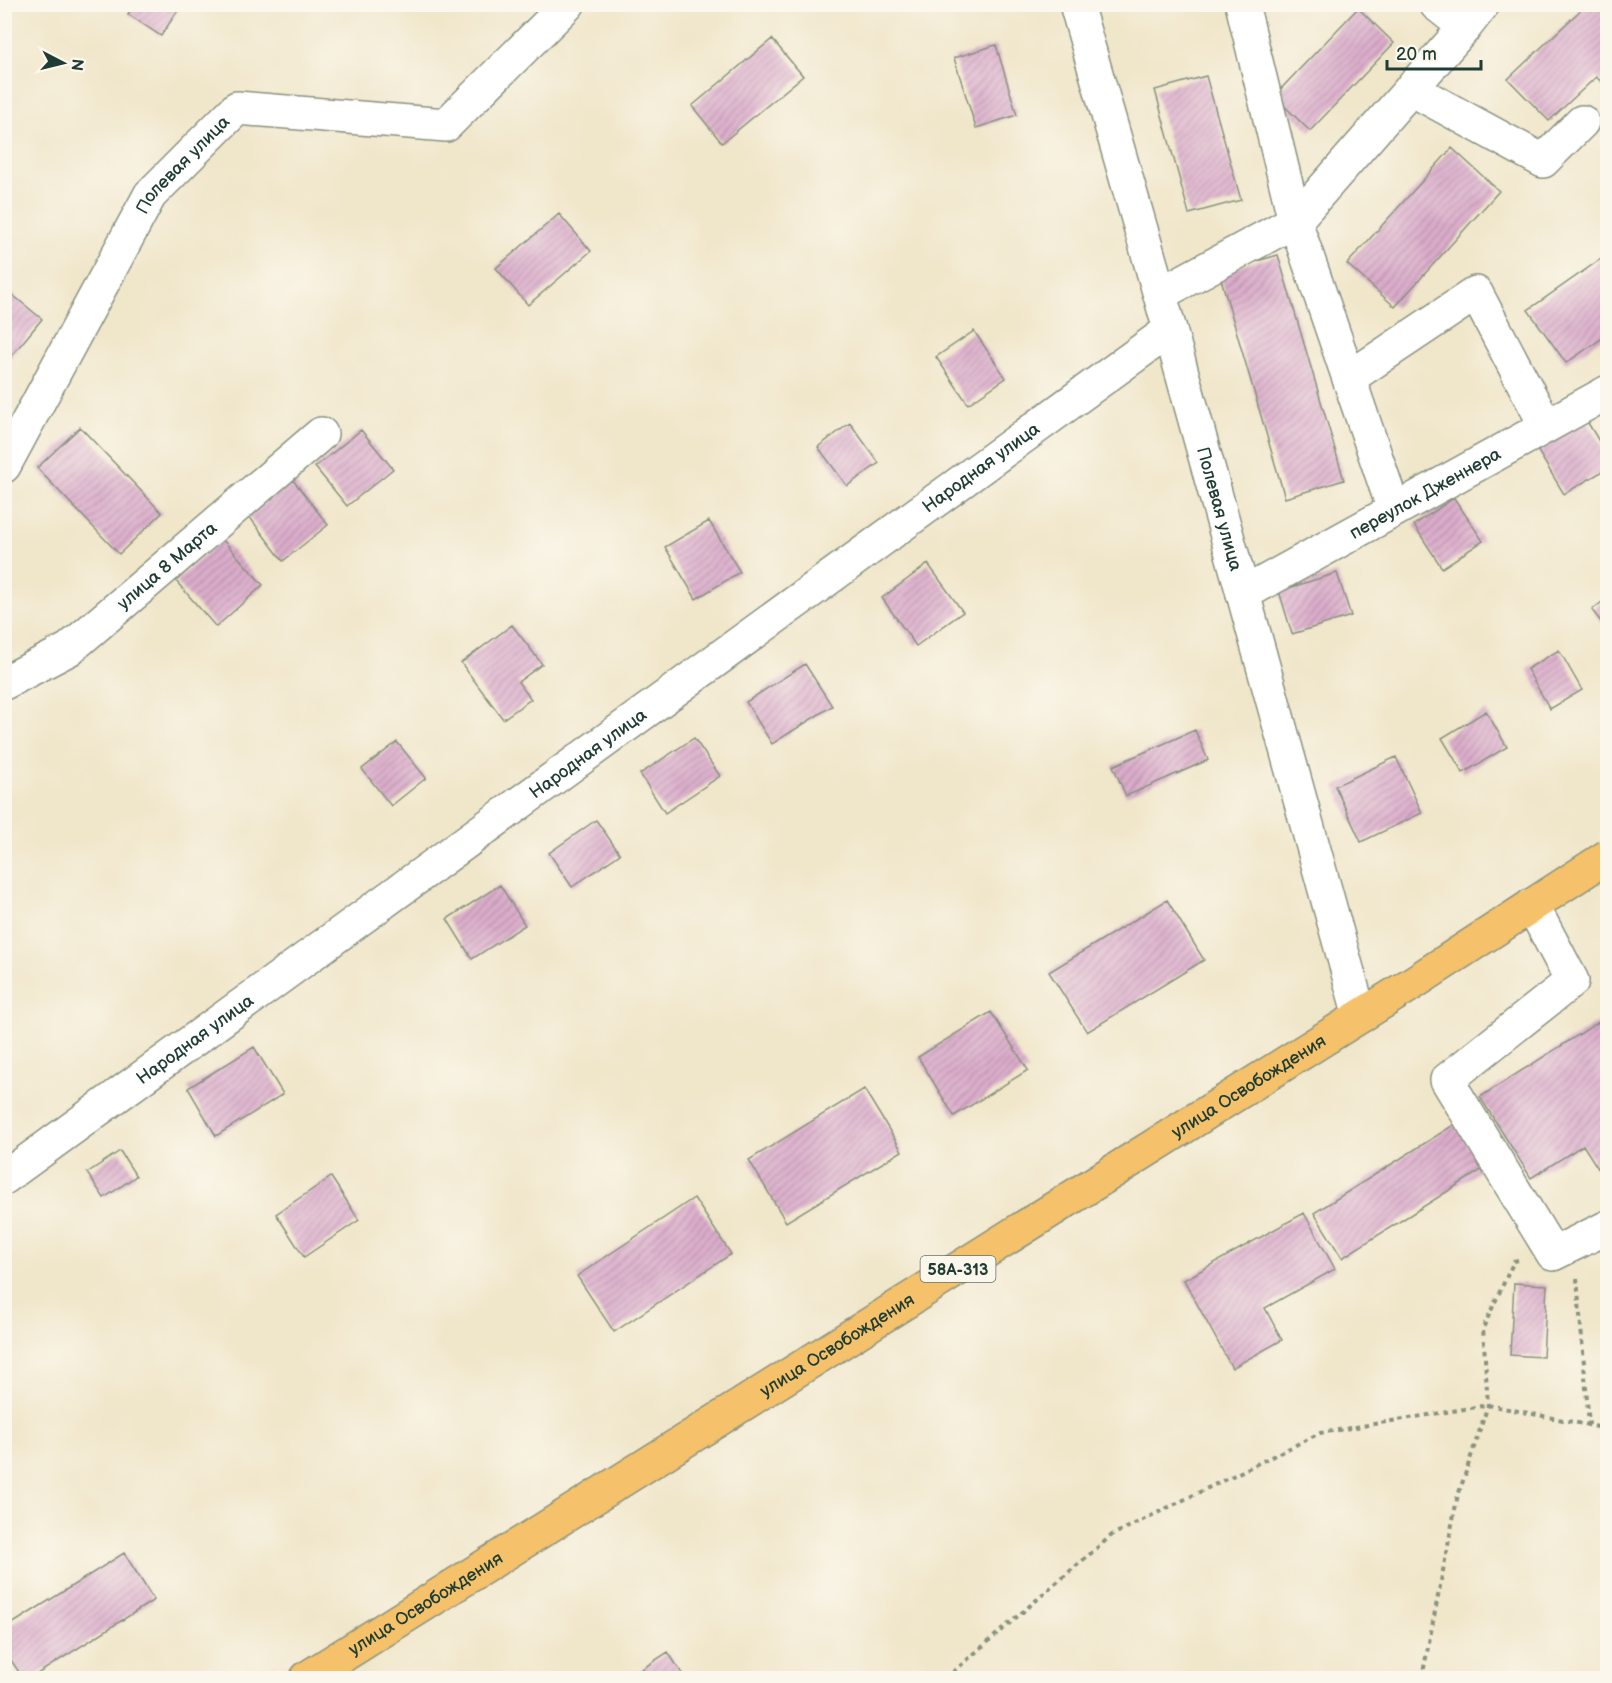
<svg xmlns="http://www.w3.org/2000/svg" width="1612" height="1683" viewBox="0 0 1612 1683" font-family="'Balsamiq Sans',sans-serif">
<defs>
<pattern id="building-hatch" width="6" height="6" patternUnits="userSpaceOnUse" patternTransform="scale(1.5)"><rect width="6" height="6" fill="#dcadcc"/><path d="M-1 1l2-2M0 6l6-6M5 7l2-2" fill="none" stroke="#b28ea6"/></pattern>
</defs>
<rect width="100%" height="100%" fill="#fbf7ec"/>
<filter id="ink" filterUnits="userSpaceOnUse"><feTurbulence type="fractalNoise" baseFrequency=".0167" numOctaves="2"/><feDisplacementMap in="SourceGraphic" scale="12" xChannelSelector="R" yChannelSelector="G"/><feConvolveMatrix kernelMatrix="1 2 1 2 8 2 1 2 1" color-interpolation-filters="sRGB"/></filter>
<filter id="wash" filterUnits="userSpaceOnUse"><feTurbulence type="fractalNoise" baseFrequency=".008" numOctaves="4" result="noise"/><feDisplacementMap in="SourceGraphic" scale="24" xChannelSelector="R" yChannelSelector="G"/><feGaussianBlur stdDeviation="1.35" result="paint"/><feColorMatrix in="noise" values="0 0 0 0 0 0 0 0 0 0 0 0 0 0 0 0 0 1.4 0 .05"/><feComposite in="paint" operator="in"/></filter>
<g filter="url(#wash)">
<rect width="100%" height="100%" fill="#f0e6ca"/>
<g id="blocks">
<path fill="url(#building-hatch)" d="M134 4H182L161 36 128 14Z
M1587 4H1598L1608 15V88L1596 77 1549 121 1508 79Z
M1358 8 1394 43 1310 131 1274 96Z
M772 39 803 76 722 143 692 106Z
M996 45 1017 115 976 128 954 58Z
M1206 76 1241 200 1189 214 1155 90Z
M1452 148 1499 191 1395 307 1347 264Z
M559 214 591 251 528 305 496 268Z
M1608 254V334L1566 363 1528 310Z
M1278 255 1344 480 1285 498 1219 272Z
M4 288 42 319 4 365Z
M974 331 1006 378 968 404 936 357Z
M1582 413 1608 456V468L1564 494 1533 443Z
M850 423 879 463 847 486 818 447Z
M80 427 162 513 119 554 37 468Z
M361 430 393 469 347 506 315 467Z
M293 480 328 525 283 561 248 515Z
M1454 498 1483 541 1442 568 1414 525Z
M709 521 740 572 696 599 665 547Z
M222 539 263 585 216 627 176 581Z
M928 564 963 612 916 646 882 598Z
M1337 573 1351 616 1292 634 1279 591Z
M1608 597V631L1592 610Z
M512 625 542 664 518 682 531 699 503 719 461 663Z
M1559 650 1582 690 1550 709 1527 669Z
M805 664 832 706 772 744 746 702Z
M1486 711 1507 747 1463 773 1442 738Z
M1195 730 1208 760 1126 796 1113 766Z
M694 738 720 776 665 813 640 774Z
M397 742 426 778 391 806 362 769Z
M1396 757 1422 813 1361 842 1335 786Z
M596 820 620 854 572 887 549 853Z
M500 885 525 925 472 959 447 919Z
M1167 900 1204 960 1087 1032 1049 972Z
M991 1012 1028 1070 954 1116 918 1057Z
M1608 1016V1184L1583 1145 1531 1178 1480 1097Z
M254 1047 283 1094 216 1136 188 1088Z
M864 1089 902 1151 786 1222 749 1160Z
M1455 1124 1483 1169 1342 1258 1314 1213Z
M120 1151 136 1176 104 1198 87 1173Z
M331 1177 359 1220 304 1257 276 1214Z
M694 1198 731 1254 614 1332 577 1276Z
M1304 1213 1335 1269 1265 1308 1282 1340 1232 1368 1184 1280Z
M1514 1283 1547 1285 1543 1357 1510 1355Z
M124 1553 154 1600 31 1678H23L4 1650V1629Z
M668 1652 685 1678H628Z"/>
</g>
</g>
<g filter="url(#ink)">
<use href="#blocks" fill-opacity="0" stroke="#88927f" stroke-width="1.5"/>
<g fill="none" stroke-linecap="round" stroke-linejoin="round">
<g stroke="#88927f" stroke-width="36">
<g id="minor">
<path id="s1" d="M1076 4 1170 330 1360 1016"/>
<path d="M1242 4 1295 221 1394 510"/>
<path d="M1465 27 1483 4"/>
<path d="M1411 89 1543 161 1582 122"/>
<path d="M1160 294 1295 221 1465 27 1436 4"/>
<path d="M1349 378 1476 293 1546 426"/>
<path id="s2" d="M4 466 150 195 237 108 446 125 568 4"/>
<path id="s3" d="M1243 594 1608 392"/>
<path id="s4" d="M4 683 69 649 321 434"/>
<path d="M1532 905 1572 981 1447 1080 1553 1254 1608 1227"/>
<path id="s5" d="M4 1178 1170 330"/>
</g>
</g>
<g stroke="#88927f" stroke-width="36">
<g id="major">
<path id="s6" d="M307 1678 1413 983 1608 856"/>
</g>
</g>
<path stroke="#88927f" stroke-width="4" stroke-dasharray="4.5 4.5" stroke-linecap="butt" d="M1577 1278 1589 1425
M946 1678 1112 1535 1320 1433 1488 1405 1608 1429
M1422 1678 1457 1499 1488 1405 1483 1328 1514 1261 1518 1260"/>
<use href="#minor" stroke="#fff" stroke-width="33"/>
<use href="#major" stroke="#f5c16b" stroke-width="33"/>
</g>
</g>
<g text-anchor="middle" stroke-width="4.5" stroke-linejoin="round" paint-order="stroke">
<rect fill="#fbf7ec" stroke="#61756b" stroke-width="1.5" x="920.5" y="1256" width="75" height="26" rx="4.5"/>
<g font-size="16" font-weight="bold" fill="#1f3d34">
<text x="958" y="1275">58А-313</text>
</g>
<g font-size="18" fill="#1f3d34" stroke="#fbf7ec">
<text dy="6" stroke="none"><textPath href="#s2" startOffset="352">Полевая улица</textPath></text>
<text dy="6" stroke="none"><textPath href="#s5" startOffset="1208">Народная улица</textPath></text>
<text dy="6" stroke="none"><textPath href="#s3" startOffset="208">переулок Дженнера</textPath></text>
<text dy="6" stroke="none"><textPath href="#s1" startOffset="525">Полевая улица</textPath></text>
<text dy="6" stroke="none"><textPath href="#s4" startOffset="202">улица 8 Марта</textPath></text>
<text dy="6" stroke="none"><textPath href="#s5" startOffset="722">Народная улица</textPath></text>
<text dy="6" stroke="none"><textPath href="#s5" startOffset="236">Народная улица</textPath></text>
<text dy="6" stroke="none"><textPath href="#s6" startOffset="1112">улица Освобождения</textPath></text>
<text dy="6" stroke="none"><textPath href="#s6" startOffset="626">улица Освобождения</textPath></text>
<text dy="6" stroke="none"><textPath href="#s6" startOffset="140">улица Освобождения</textPath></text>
</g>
</g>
<rect width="1612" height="1683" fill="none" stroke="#fbf7ec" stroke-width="24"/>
<g transform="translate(63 63) rotate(97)" stroke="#fbf7ec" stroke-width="4.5" paint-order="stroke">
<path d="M0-4.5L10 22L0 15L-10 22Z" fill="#1f3d34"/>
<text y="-9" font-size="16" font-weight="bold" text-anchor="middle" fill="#1f3d34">N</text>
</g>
<path d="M1387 60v9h94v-9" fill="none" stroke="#1f3d34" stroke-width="3"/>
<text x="1396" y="60" font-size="18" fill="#1f3d34" stroke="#fbf7ec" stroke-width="4.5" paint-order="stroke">20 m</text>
</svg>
